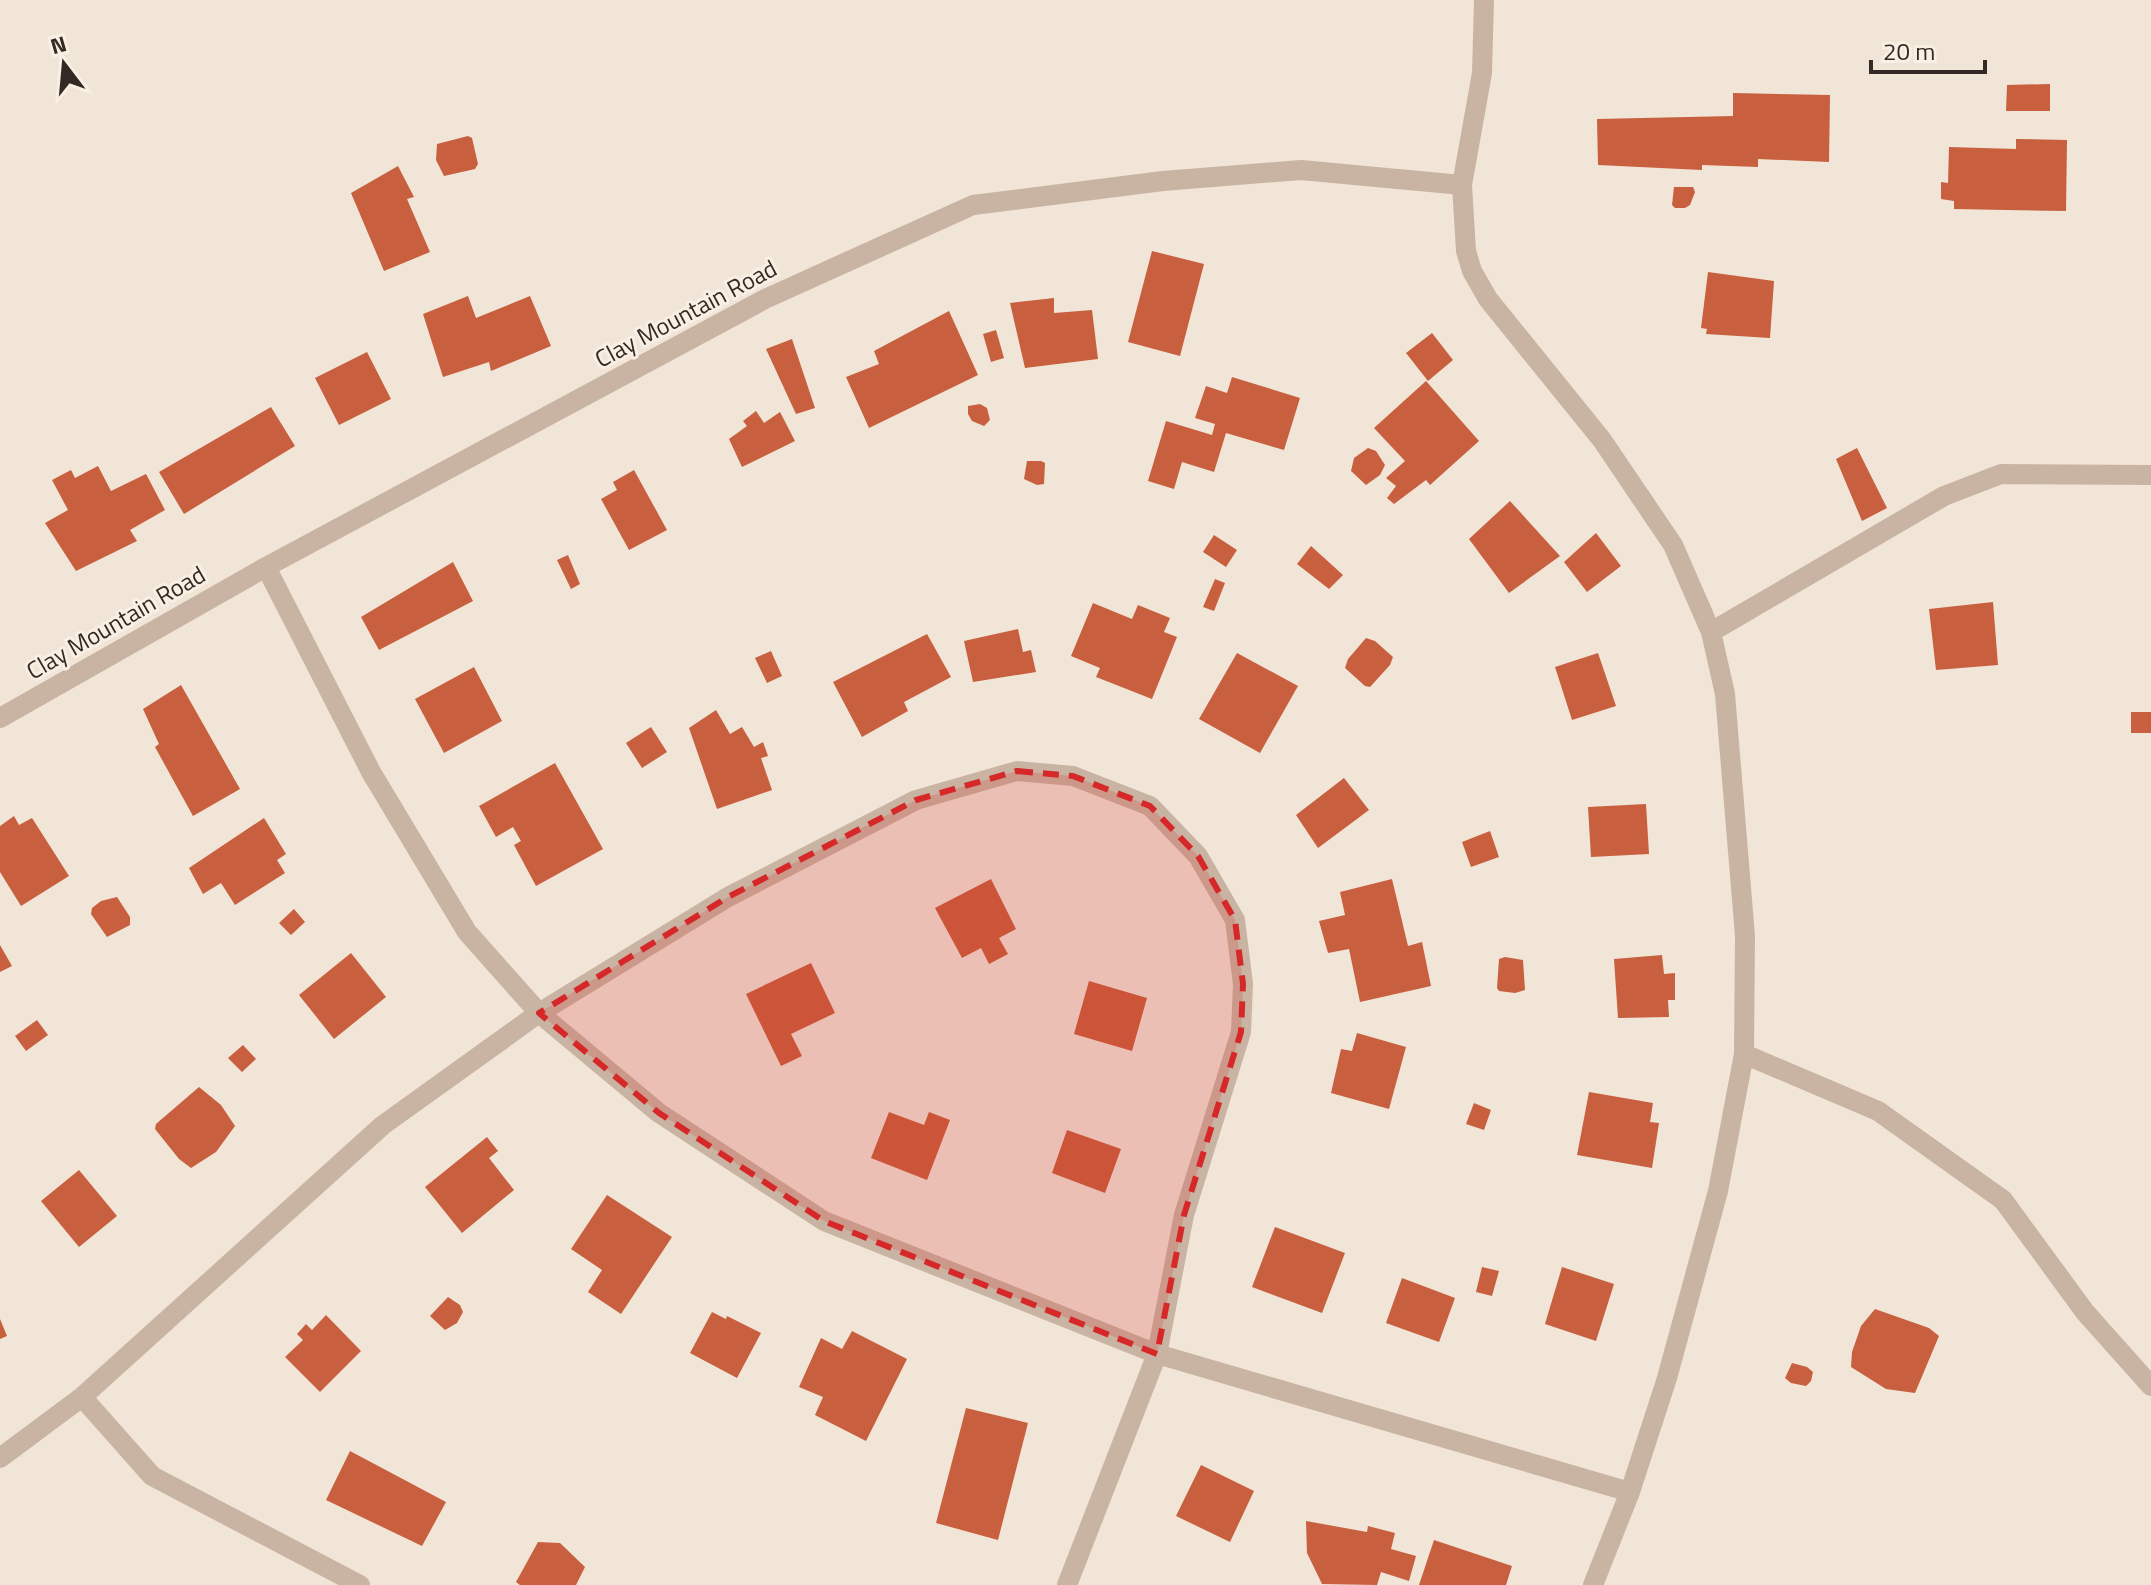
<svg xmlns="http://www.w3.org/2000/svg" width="2151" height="1585" viewBox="0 0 2151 1585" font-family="'Titillium Web',sans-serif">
<rect width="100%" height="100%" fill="#f1e5d7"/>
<path fill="#c85f3e" d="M2050 84V111H2006L2007 85Z
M1733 93 1830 95 1829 162 1758 159V167L1702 165V170L1598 165 1597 119 1733 116Z
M468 136 472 138 478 164 475 169 444 176 436 160 437 144Z
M2016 139 2067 140 2066 211 1954 209V201L1941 199V182L1948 183 1949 147 2016 149Z
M398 166 414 197 407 199 430 252 384 271 351 193Z
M1674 187H1693L1695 192 1690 205 1685 208H1675L1672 205Z
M1152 251 1204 264 1180 356 1128 342Z
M1708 272 1774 281 1770 338 1706 334 1707 329 1701 328Z
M468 296 476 318 530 296 551 346 491 371 489 362 443 377 423 314Z
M1054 298V313L1092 310 1098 359 1025 368 1010 303Z
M949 311 978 375 869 428 846 377 879 364 874 351Z
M996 330 1004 358 991 362 983 334Z
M1432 333 1453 360 1428 381 1406 353Z
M792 339 815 408 796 414 766 349Z
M367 352 391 399 339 425 315 378Z
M1232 377 1300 398 1284 450 1226 433 1214 472 1182 462 1174 489 1148 481 1166 421 1212 435 1215 424 1195 418 1206 386 1227 393Z
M1426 381 1479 441 1430 485 1426 480 1394 504 1387 498 1396 486 1386 478 1405 461 1374 428Z
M980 404 987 408 990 420 984 426 972 421 968 414V406Z
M271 407 295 446 184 514 159 472Z
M756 411 764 423 780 412 795 441 742 467 729 439 747 426 743 421Z
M1368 448 1376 451 1385 465 1380 475 1366 485 1351 471 1354 458Z
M1857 448 1887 508 1862 521 1836 459Z
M1027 461H1041L1045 463 1044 484 1037 485 1024 479Z
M98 466 111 491 146 474 165 510 130 530 137 541 76 571 45 523 68 510 52 480 71 470 75 478Z
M634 470 667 530 629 550 601 499 617 490 613 482Z
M1510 501 1560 556 1509 593 1469 539Z
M1596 533 1621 566 1587 592 1564 562Z
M1214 535 1237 550 1226 567 1203 552Z
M1311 546 1343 575 1329 589 1297 564Z
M568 555 580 584 571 589 557 560Z
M453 562 473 601 379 650 361 617Z
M1215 579 1225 583 1214 611 1203 607Z
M1993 602 1998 665 1936 670 1929 609Z
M1093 603 1132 619 1138 605 1170 618 1164 632 1177 637 1152 699 1096 677 1100 668 1071 656Z
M1018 629 1023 652 1031 650 1036 672 973 682 964 641Z
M927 634 951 677 904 702 908 711 862 737 833 682Z
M1366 638 1375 641 1393 657 1390 665 1370 687 1365 686 1345 668 1348 659Z
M771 651 782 676 767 683 755 658Z
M1237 653 1298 686 1260 753 1199 719Z
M1598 653 1616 706 1572 720 1555 667Z
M474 667 502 721 444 753 415 699Z
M181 685 240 789 193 816 155 747 159 744 143 709Z
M716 710 730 734 742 727 754 747 763 742 768 756 761 758 772 790 717 809 689 728Z
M2131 712H2151V733H2131Z
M651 727 667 752 642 768 626 743Z
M555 763 603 849 536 886 514 845 521 841 513 827 496 837 479 806Z
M1344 778 1369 810 1318 848 1296 815Z
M1646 804 1649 854 1591 857 1588 807Z
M14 816 19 825 32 818 69 876 21 906 0 872V826Z
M264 818 286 854 277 860 285 873 235 905 221 883 203 894 189 868Z
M1490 831 1499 857 1471 867 1462 842Z
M991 879 1016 929 999 938 1008 954 989 964 981 948 962 958 935 908Z
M1392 879 1408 946 1422 942 1431 986 1360 1002 1349 949 1328 953 1319 921 1345 915 1340 892Z
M117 897 130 917V925L107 937 91 914 92 908 101 901Z
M294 909 305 922 291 935 279 923Z
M0 945 12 966 0 972Z
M351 953 386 997 334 1039 299 995Z
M1662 955 1664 974 1675 973V1000H1668L1669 1017 1618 1018 1614 959Z
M1505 957 1523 960 1525 990 1515 993 1499 991 1497 988 1499 959Z
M811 963 835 1013 791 1034 802 1056 781 1066 746 994Z
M1089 981 1147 998 1132 1051 1074 1034Z
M37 1020 48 1035 26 1051 15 1036Z
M1357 1033 1406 1047 1389 1109 1331 1093 1341 1049 1352 1051Z
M243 1045 256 1059 242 1072 228 1058Z
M199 1087 221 1105 235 1126 216 1152 191 1168 179 1159 155 1129 156 1124Z
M1589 1092 1653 1103 1650 1122 1659 1123 1652 1168 1577 1155Z
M1474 1103 1491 1110 1484 1130 1466 1124Z
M889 1112 924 1125 929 1112 950 1120 927 1180 871 1158Z
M1067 1130 1121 1149 1105 1193 1052 1173Z
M487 1137 498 1151 489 1158 514 1190 462 1233 425 1187Z
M79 1170 117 1216 79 1247 41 1201Z
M607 1195 672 1237 621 1314 588 1292 602 1270 571 1249Z
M1275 1227 1345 1253 1322 1313 1252 1287Z
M1482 1267 1499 1271 1492 1296 1476 1292Z
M1562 1267 1614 1284 1596 1341 1545 1324Z
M1402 1278 1455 1298 1439 1342 1386 1323Z
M448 1297 460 1305 463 1312 457 1323 445 1330 430 1316Z
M1875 1309 1929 1328 1939 1336 1915 1393 1886 1389 1851 1367 1852 1352 1861 1326Z
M712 1312 726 1319 727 1316 761 1333 737 1378 690 1353Z
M326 1315 361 1351 320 1392 285 1357 303 1340 297 1334 306 1324 312 1330Z
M0 1319 7 1336 0 1339Z
M852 1331 907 1359 866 1441 815 1415 823 1397 799 1387 821 1338 842 1349Z
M1792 1363 1807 1367 1813 1372 1811 1381 1806 1386 1791 1383 1785 1378Z
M966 1408 1028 1423 998 1540 936 1523Z
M350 1451 446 1502 422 1546 326 1500Z
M1201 1465 1254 1491 1230 1542 1176 1516Z
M1306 1521 1367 1532 1368 1526 1395 1533 1391 1549 1416 1556 1409 1581 1381 1572 1377 1585 1322 1584 1307 1553Z
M1434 1540 1512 1566 1506 1585H1419Z
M538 1542 560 1543 585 1567 576 1585H520L516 1582Z"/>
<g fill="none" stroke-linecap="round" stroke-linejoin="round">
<path stroke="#c9b4a3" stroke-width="20" d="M1484 0 1482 73 1462 185 1466 251 1472 271 1488 299 1602 440 1673 545 1711 632 1725 694 1745 936 1744 1054 1718 1191 1667 1378 1630 1492 1593 1585
M266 567 371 772 467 932 539 1013 659 1113 824 1221 1157 1354 1630 1492
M1711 632 1944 496 2001 474 2151 475
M0 718 266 567 765 299 973 205 1163 181 1301 170 1462 185
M1744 1054 1878 1111 2003 1200 2085 1312 2151 1386
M82 1397 152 1476 360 1585
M0 1458 82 1397 383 1125 539 1013 728 897 916 800 1017 771 1073 776 1150 806 1198 856 1235 920 1243 984 1241 1032 1184 1215 1157 1354 1067 1585"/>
</g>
<path fill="#d62828" fill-opacity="0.2" stroke="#d62828" stroke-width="6" stroke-dasharray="16 10" stroke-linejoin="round" d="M1017 771 1073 776 1150 806 1198 856 1235 920 1243 984 1241 1032 1184 1215 1157 1354 824 1221 659 1113 539 1013 728 897 916 800Z"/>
<g text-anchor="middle" stroke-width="6" stroke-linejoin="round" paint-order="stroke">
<g font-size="24" fill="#342a25" stroke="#f9efe3">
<text transform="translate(686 314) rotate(-28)" y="8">Clay Mountain Road</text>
<text transform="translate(116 623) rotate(-30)" y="8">Clay Mountain Road</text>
</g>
</g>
<g transform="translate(64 64) rotate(344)" stroke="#f9efe3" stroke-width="6" paint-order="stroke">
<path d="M0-6L14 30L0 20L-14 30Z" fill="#342a25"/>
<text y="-12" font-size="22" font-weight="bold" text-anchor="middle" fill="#342a25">N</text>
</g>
<path d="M1871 60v12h114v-12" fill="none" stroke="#342a25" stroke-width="4"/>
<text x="1883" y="60" font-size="24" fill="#342a25" stroke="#f9efe3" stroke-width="6" paint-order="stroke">20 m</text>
</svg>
